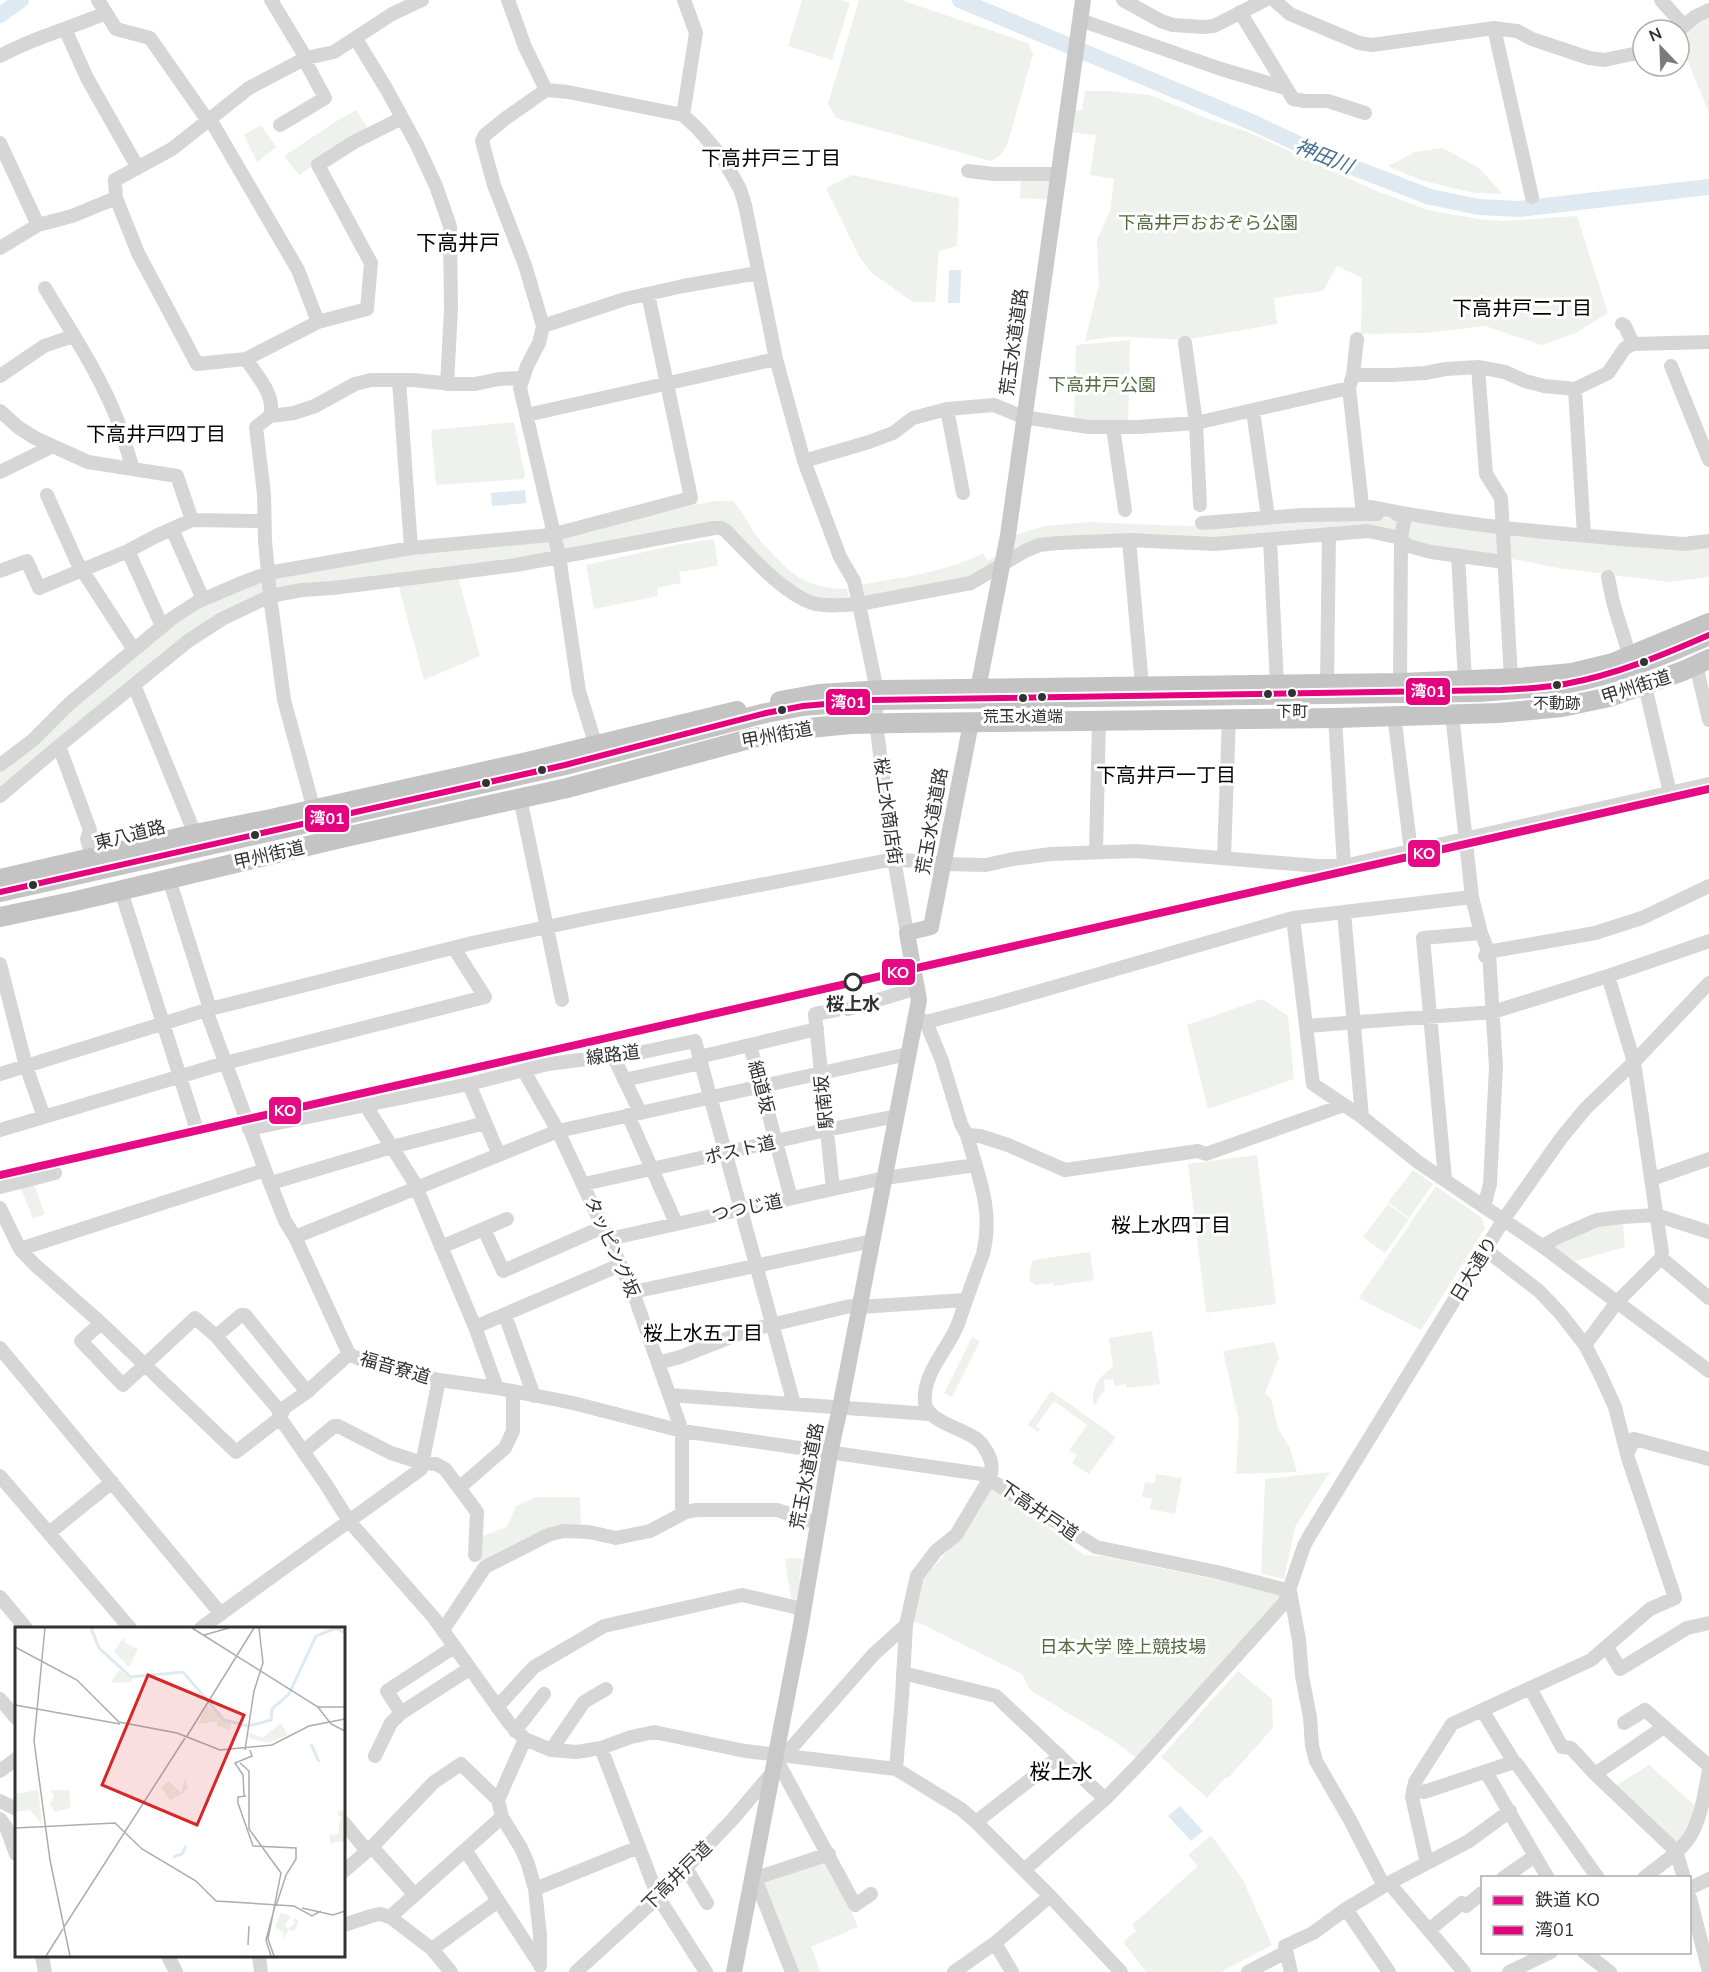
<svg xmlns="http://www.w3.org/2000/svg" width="1709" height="1972" viewBox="0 0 1709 1972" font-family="'Nunito Sans','Noto Sans JP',sans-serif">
<rect width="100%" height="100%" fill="#fff"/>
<path fill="#eff2ec" d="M802 0H840L850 3 832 60 788 46Z
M859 0H901L1028 43 1033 54 1008 142 1001 155 991 161 836 118 828 104Z
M1709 16V113L1687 59 1679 62V37L1697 21Z
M1085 91H1110L1150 95 1209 119 1248 132 1374 190 1428 210 1478 219 1503 221 1577 216 1608 313 1576 333 1542 345 1485 326 1425 333 1361 334 1362 278 1337 266 1323 291 1274 298 1277 324 1185 340 1130 337H1112L1085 341 1099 284 1097 240 1110 211 1114 179 1090 175 1096 135 1068 132 1071 111 1082 110Z
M356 110 369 130 344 144 299 175 284 156 340 119Z
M261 125 276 147 257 162 244 135Z
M1443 148 1479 168 1503 194 1474 193 1420 180 1388 166 1415 152Z
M853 175 959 198 957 246 939 251 935 302H913L871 272 860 258 826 188Z
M1021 177 1055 178 1051 200 1020 198Z
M1130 340 1128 428 1074 424 1076 345Z
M514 422 525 475 523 479 438 485 436 483 431 434 433 430Z
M713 501H733C742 510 746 520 753 531 758 539 765 546 771 552 794 579 812 588 847 589L850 602 833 603 799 592 731 532 561 555 558 536Z
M1373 516 1401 520 1398 534 1249 540 1135 538 1011 555 1014 535 1045 526 1089 522 1186 526Z
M1410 517 1499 534 1500 554 1432 548 1405 538Z
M1507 534 1709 545V577L1670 582 1558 568 1512 559 1507 555Z
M551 535 554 554 270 596 275 572Z
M714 539 718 566 679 572 681 583 657 588 658 596 594 609 586 565 680 544Z
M983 553 987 561 998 555 995 565 971 580 864 601 859 585C901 577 945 573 983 553Z
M264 576 265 595 207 625 0 791V769L196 607Z
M458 577 480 656 424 680 398 584Z
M1262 999 1288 1016 1294 1079 1208 1109 1187 1025Z
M1257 1155 1276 1304 1206 1313 1188 1164Z
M1413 1170 1433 1184 1409 1218 1388 1202Z
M33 1182 45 1214 33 1219 20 1186Z
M1436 1186 1482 1218 1485 1228 1421 1330 1359 1298Z
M1388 1204 1409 1219 1385 1253 1363 1237Z
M1623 1221 1625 1247 1569 1263 1549 1245 1573 1233Z
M1090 1252 1094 1280 1054 1286V1283L1035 1285 1030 1281 1029 1273 1033 1260Z
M1152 1331 1160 1384 1127 1388 1126 1384 1115 1386 1113 1379 1104 1380 1105 1389 1094 1406C1089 1390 1100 1375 1113 1367L1109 1338Z
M972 1337 980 1341 952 1397 944 1393Z
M1274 1342 1279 1358 1265 1393 1271 1399 1278 1428 1290 1448 1297 1472 1236 1474 1239 1421 1223 1351Z
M1051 1391 1116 1437 1089 1474 1072 1463 1077 1455 1069 1450 1087 1425 1054 1401 1036 1426 1040 1429 1038 1432 1028 1425Z
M1330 1472 1295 1527 1284 1579 1261 1574 1265 1479Z
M1156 1474 1182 1478 1175 1514 1150 1509 1152 1499 1142 1497 1145 1482 1155 1483Z
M992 1484 1084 1555 1102 1556 1286 1594 1138 1759 1111 1739 1030 1690 1022 1674 922 1624 911 1621 922 1580 961 1536Z
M536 1497H580L581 1524 560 1526 482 1561 479 1556V1537L507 1527 516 1506Z
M793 1558 803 1559 799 1580 803 1582 800 1600 791 1599 785 1559Z
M1238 1671 1272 1699 1273 1728 1230 1776 1225 1778 1207 1798 1161 1757Z
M1649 1765 1697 1807 1688 1833 1676 1848 1612 1788Z
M1211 1835 1243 1880 1272 1945 1221 1972H1146L1123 1942 1136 1931 1132 1925 1198 1866 1188 1855Z
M827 1855 854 1911 852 1913 858 1927 811 1947 821 1972H794L759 1881Z"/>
<path fill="#dee9f1" d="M949 270H961L960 303H948Z
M525 490 526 503 492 506 491 493Z
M1180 1806 1203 1831 1191 1841 1168 1816Z"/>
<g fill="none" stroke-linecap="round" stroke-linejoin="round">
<path stroke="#dee9f1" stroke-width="16" d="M960 0 1256 124 1326 157 1430 197 1479 207 1519 209 1709 187
M0 15 21 0"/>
<path stroke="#d6d6d6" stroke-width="14" d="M98 0 116 29 150 38 206 118 210 119 298 270 318 322
M271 0 306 58
M508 0 525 47 546 90
M1123 0 1161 21 1173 25 1204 27 1214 26 1265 0
M1274 0 1290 14 1359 43 1372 45 1494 28 1517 31 1532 39 1589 58 1604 60 1643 52
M1661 0 1684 26
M1240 12 1293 99 1305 101H1328L1365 113
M1080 20 1221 69 1285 88
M1494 28 1532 197
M65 29 87 78 138 168
M1679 30 1696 16 1709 10
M356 39 387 90 417 145 436 186 450 226 451 309 447 384
M0 56C34 37 71 28 106 13
M683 115 696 33 684 0
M402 118 354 142 318 165 371 263 367 309 318 322 246 359 197 364 138 253 116 198 115 180 172 149 249 88 306 58 334 52 392 14 422 0
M280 125 325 98 304 59
M0 143 38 225
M968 171 994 174H1058
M0 248 38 225 72 216 116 198
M45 288C70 330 99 373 117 419 123 435 127 452 133 468
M1622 324 1625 326 1633 344
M543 326 625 299 683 286 758 273
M1357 339 1353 375 1349 388 1362 505C1468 528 1577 535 1684 544L1709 541
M1185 343 1196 423 1200 505
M246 359C257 376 276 395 270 416
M1671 366 1709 460
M1478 367 1486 474 1501 498 1511 679
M1353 375H1392L1425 373 1446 369 1478 367 1505 372 1525 381 1544 386 1575 389 1608 373 1625 348 1633 344 1709 342
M0 376 44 346 73 336
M399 380 411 548
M1575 389 1584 535
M947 409 963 493
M0 411 18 427 35 438 88 462 177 476 192 520
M1253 411 1268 517
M527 415 776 359
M1113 428 1125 510
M804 461 869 442 893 433 913 418 947 409 994 405 1023 417 1062 423 1089 427H1138L1196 423 1349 388
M0 472 53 446
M47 495 77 562 134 650
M1396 514 1405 515 1401 539 1400 683
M1202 523 1302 515 1377 514
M172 529 203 599
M1129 540 1142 685
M1270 540 1277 685
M128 551 162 626
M1458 555 1465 681
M0 571 27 561 39 588 128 551 156 536 192 520 264 521
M1608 577 1613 602 1630 657
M1696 665 1709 720
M1327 684 1329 534
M134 685 195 834
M1645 686 1670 793
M1452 714 1472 897 1481 933 1489 953 1496 1067 1490 1184 1484 1207
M1394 715 1411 851
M1335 718 1344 866
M59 746 90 830 87 839 92 858
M596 746 579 691 559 556 520 388 527 366 539 343 543 326 525 265 494 185 482 141 485 135 506 118 546 90 568 92 683 115 699 130 722 157 740 189 745 205 776 359 804 461 840 557 854 581 859 604 875 681 877 730 884 786 894 859 907 933
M0 765 33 740 69 704 171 619 197 602 244 582 268 573 411 548 551 535 691 498 648 294
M0 796 59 746 188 641 222 619 270 596 302 590 333 588 516 565 714 528H721L726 531C749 554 781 592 812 603 826 607 845 605 859 604L971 583 1025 551 1039 545 1058 543 1129 540 1214 544 1368 531 1396 537 1409 546 1431 552 1504 562
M520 798 562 1000
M314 810 284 700 270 596 265 540 264 494 256 427 270 416 294 413 315 406 355 384 371 380H413L452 384H475L499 379 522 378
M1096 852 1099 720
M1224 857 1229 718
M169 879 210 1009
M121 891 196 1127
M1344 912 1362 1117
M1293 918 1313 1084 1362 1117 1418 1162 1542 1246 1709 1371
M1485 956 1493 951 1595 933 1642 918 1709 886
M0 964 26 1066 44 1117
M848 1009 917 988
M206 1010 265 1170 285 1221 295 1237 349 1354 368 1363 439 1380 497 1388 573 1403 682 1431 981 1474 1096 1547 1217 1572 1290 1591
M926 1022 995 1004 1293 918 1472 897
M1306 1026 1493 1012 1608 976 1709 941
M750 1045 791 1198
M613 1056 640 1112
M699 1057 817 1029
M524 1071 558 1131 633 1292 682 1431V1508
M0 1074 210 1009 472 943 589 918 894 859 944 864 986 865 1013 859 1051 854 1136 851 1318 866H1344L1709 784
M624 1080 701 1063
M469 1084 499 1155
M366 1106 414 1182 475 1327 497 1388
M628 1115 676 1223
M249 1129 469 1084 548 1064 643 1052 695 1041 794 1404
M0 1130 225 1063 485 997 454 948
M967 1135 980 1136 1008 1145 1065 1170 1198 1151 1206 1154 1344 1105
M1445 1179 1423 938 1481 933
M1652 1179 1709 1159
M271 1183 392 1147 485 1123
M584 1184 826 1130 897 1116
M0 1187 55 1173
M833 1189 815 1014 836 1010
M0 1208 20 1249 34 1264 101 1323 236 1452 280 1418 284 1408 307 1392 349 1354
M484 1229 503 1271 603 1227
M295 1237 558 1131 908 1054
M609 1239 833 1189 885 1178 975 1165
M1542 1246 1560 1236 1597 1220 1622 1217 1656 1215 1709 1232
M441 1247 507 1219
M20 1249 265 1170
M1661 1258 1709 1298
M633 1292 872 1241
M505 1315 534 1396
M101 1323 81 1341 123 1385 195 1318 216 1336 278 1409 280 1418 325 1483 349 1521 434 1618 509 1723 525 1739 551 1750 577 1752 601 1748 631 1737 654 1732 745 1751 896 1769 961 1809 976 1822 1050 1896 1121 1972
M475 1327 620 1265
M216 1336 241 1315H245L307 1392
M1585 1345 1617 1302 1661 1258 1662 1253 1634 1062 1608 976
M0 1348 221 1614
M658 1363 680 1357 746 1331 850 1306 860 1307 965 1300
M670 1395 929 1414
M304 1451 334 1426H338L391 1453 422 1463 436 1464 445 1469 477 1512 475 1555
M1627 1454 1634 1439 1709 1459
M0 1476 130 1628
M459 1488 505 1448 513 1431V1392
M49 1533 112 1482
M1290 1591 1299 1640 1302 1676 1310 1717 1312 1746 1316 1761 1350 1820 1384 1886
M0 1597 26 1628
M201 1628 421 1469 439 1380
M443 1630 485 1567 548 1535 563 1531 589 1532 616 1538 650 1531 686 1512 697 1510H777L818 1523
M1607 1647 1620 1669 1687 1628 1709 1623
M903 1673 996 1696 1105 1799
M1530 1688 1562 1747 1571 1748 1595 1774 1676 1851 1684 1878
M0 1699 16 1718
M497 1707 534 1667 604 1626 742 1595 803 1609
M1482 1710 1514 1762
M401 1713 387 1691 454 1647
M1624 1723 1645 1710 1709 1766
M515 1731 544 1694
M525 1739 498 1800 502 1817 521 1848 528 1864 535 1889 540 1935V1966
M601 1748 658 1897 706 1972
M551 1750 584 1702 606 1689
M774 1755 855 1905 871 1894
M785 1755 874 1654 906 1625
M375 1756 391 1723 401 1713 469 1669
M896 1769 902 1697 906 1625 917 1576 936 1551 956 1535 990 1478C993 1468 992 1462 987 1452 984 1448 983 1444 979 1441 966 1429 927 1422 925 1403 922 1373 948 1350 958 1324 966 1301 974 1277 983 1254 994 1209 978 1177 967 1135L961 1124 942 1061 926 1022 916 1017
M0 1771 16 1759
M1486 1772 1535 1856 1503 1878
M1595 1774 1664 1727
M1413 1790 1424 1792 1514 1762 1517 1764 1598 1878
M0 1801 16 1809
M0 1819 6 1827 16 1854
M976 1822 1059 1757
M344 1823 367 1851
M372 1847 415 1895
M466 1851 540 1965
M1535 1856 1548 1878
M1427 1863 1412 1797 1415 1782 1452 1724 1591 1660 1650 1609 1675 1598 1628 1458 1615 1407 1600 1374 1585 1345 1560 1313 1539 1291 1486 1250
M686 1868 707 1903
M1024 1870 1105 1799 1140 1763 1285 1602 1304 1546 1310 1535 1504 1219 1562 1137 1586 1108 1634 1062 1709 983
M344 1871 372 1847 434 1782 461 1764 498 1800
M753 1873 792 1972
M756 1878 829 1854
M1644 1878C1659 1865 1682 1852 1692 1833 1702 1814 1705 1791 1709 1770
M1389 1883 1464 1972
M1690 1888 1709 1879
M535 1889 639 1847
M1690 1898 1709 1972
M1346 1909 1389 1972
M390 1917 502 1817
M344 1925 371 1916 380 1914 390 1917 432 1949 451 1972
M1429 1930 1462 1903 1466 1906 1482 1893
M995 1943 1012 1972
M432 1949 498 1901
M1584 1952 1610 1972
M42 1956 45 1972
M168 1956 176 1972
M259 1956 261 1972
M576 1972 658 1897 732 1820 771 1774
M954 1972 995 1943 1050 1896
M1248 1972 1286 1952
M1291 1972 1285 1946 1313 1933 1346 1909 1389 1883 1469 1841 1510 1811
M1509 1972 1551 1952"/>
<path stroke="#c9c9c9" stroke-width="16" d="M978 689 1008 535 1083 0
M734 1972 800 1630 830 1453 840 1408 919 1000 907 933 931 927 971 723"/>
<path stroke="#c4c4c4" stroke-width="20" d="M780 701 819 694 884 690 1400 683 1517 678 1572 673 1613 663 1709 623
M0 879 195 834 271 819 527 762 737 711
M0 917 76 901 341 838 567 788 753 738 809 728 851 724 898 723 1335 718 1499 713 1562 707 1609 697 1683 671 1709 659"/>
<path stroke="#c4c4c4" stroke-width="20" d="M0 892 565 765 766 713 803 706 872 700 1480 692C1508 690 1536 688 1564 684 1614 675 1662 656 1709 635"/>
<g stroke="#fff" stroke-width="10">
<path id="bus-1" d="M0 892 565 765 766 713 803 706 872 700 1501 690C1522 689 1544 688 1565 684 1615 675 1663 655 1709 635"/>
</g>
<use href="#bus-1" stroke="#e5007d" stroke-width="6"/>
<g stroke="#fff" stroke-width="12">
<path id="rail-1" d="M0 1175 1709 789"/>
</g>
<use href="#rail-1" stroke="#e50b84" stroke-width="8"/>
</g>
<g fill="#323232" stroke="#fff" stroke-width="2">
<circle cx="1644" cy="662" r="5"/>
<circle cx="1557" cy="685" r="5"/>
<circle cx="1292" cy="693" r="5"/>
<circle cx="1268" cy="694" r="5"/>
<circle cx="1042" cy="697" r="5"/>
<circle cx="1023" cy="698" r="5"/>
<circle cx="782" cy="710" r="5"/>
<circle cx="542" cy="770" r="5"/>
<circle cx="486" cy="783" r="5"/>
<circle cx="255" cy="835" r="5"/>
<circle cx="33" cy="885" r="5"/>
</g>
<circle fill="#fff" stroke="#323232" stroke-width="3" cx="853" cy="982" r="8"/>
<g text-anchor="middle" stroke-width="6" stroke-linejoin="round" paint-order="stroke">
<g font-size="16" fill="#323232" stroke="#fff">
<text x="1557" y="709">不動跡</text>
<text x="1292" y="717">下町</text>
<text x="1023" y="722">荒玉水道端</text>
</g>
<g font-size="18" fill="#546b42" stroke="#fff">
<text x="1208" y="229">下高井戸おおぞら公園</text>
<text x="1102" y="391">下高井戸公園</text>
<text x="1123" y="1653">日本大学 陸上競技場</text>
</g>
<g font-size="18" fill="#323232" stroke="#fff">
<text transform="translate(1014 342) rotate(-82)" y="6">荒玉水道道路</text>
<text transform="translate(1636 687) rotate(-18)" y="6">甲州街道</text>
<text transform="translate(777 735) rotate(-11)" y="6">甲州街道</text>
<text transform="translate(888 811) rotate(82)" y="6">桜上水商店街</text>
<text transform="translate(932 821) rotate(-80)" y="6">荒玉水道道路</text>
<text transform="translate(130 835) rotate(-14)" y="6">東八道路</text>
<text transform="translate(269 855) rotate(-13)" y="6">甲州街道</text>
<text transform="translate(613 1055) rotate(-7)" y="6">線路道</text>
<text transform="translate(761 1087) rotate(75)" y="6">細道坂</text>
<text transform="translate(824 1102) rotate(-96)" y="6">駅南坂</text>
<text transform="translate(740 1150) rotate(-13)" y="6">ポスト道</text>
<text transform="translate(747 1208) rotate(-12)" y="6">つつじ道</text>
<text transform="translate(612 1247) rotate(66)" y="6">タッピング坂</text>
<text transform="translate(1474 1269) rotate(-59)" y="6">日大通り</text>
<text transform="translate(395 1368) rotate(16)" y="6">福音寮道</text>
<text transform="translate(807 1476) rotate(-79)" y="6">荒玉水道道路</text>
<text transform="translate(1039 1511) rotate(34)" y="6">下高井戸道</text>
<text transform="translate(677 1876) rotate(-45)" y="6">下高井戸道</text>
</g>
<g font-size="18" font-weight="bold" fill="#323232" stroke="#fff">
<text x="853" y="1010">桜上水</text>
</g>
<g font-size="20" font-style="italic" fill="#45708f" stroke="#fff">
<text transform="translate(1324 156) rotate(22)" y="7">神田川</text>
</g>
<g font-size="20" fill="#000" stroke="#fff">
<text x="771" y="165">下高井戸三丁目</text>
<text x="1522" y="315">下高井戸二丁目</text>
<text x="156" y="441">下高井戸四丁目</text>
<text x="1166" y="782">下高井戸一丁目</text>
<text x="1171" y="1232">桜上水四丁目</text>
<text x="703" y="1340">桜上水五丁目</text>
</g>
<g font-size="21" fill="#000" stroke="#fff">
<text x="458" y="250">下高井戸</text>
<text x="1061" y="1779">桜上水</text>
</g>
</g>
<g transform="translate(15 1627)">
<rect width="330" height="330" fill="#fff"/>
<path d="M109 9 110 16 123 22 114 40 99 25ZM104 43 118 52 116 55 96 56ZM192 78 216 97V103L202 99V94L183 97ZM266 96 273 108 253 116 250 110 252 116 234 111 233 105 247 111ZM170 152 173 161 167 167 155 173 146 160 154 154 166 166ZM23 163 27 196V197L15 183 0 185V167ZM35 163H54L56 181 40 185 35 178 39 169ZM327 182 330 188V218L326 214 315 217 314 208 323 207 325 191 329 192 322 187ZM266 286 276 289 270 298 273 302 280 296 278 290 284 294 279 304 274 303 267 313 269 305 260 300Z" fill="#eff2ec"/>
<path fill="none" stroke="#dee9f1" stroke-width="3" d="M76 1 84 21 116 50 168 45 209 93 233 99 256 93 257 82 274 67 301 9 321 1 330 6M296 117 304 135M158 230 167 227 171 219"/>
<path fill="none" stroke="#adadad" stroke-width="1.5" d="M30 1 19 114 35 233 55 329M177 1 303 80 316 97 330 104M189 8 214 1M0 20 62 53 104 95 162 106 205 123 257 118 294 99 330 92M0 78 105 97M303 80H330M172 109 239 1M230 123 239 64 248 36 244 1M225 136 234 144V202L266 246 253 312 259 329M229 169 228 148 220 136 237 129 235 123M231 169 223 170V176L238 219 281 221V232L271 248 261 279M0 201 100 196 127 222 181 254 201 274 279 279 297 289 306 284M287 281 318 288 330 284M49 300 170 111M233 318 234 299M31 329 48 302M256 329 251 313 260 279"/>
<path fill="#d62828" fill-opacity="0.15" stroke="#d62828" stroke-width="3" d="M133 48 229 88 182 198 87 158Z"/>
<rect width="330" height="330" fill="none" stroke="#323232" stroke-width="3"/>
</g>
<g stroke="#fff" stroke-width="2">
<rect x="1405" y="677" width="46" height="29" rx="6" fill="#e5007d"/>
<rect x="825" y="688" width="46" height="28" rx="6" fill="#e5007d"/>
<rect x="304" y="804" width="46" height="29" rx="6" fill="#e5007d"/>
<rect x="1407" y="839" width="34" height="29" rx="6" fill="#e50b84"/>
<rect x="881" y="958" width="35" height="28" rx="6" fill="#e50b84"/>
<rect x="268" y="1096" width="34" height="29" rx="6" fill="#e50b84"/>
</g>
<g font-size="16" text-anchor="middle" font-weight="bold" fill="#fff">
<text x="1428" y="697">湾01</text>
<text x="848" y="708">湾01</text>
<text x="327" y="824">湾01</text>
<text x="1424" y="859">KO</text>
<text x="898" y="978">KO</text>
<text x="285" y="1116">KO</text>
</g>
<rect x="1481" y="1876" width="210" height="78" fill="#ffffff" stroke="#adadad" stroke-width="1.5"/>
<rect x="1493" y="1896" width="30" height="9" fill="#e50b84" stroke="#adadad" stroke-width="1.5"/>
<text x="1535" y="1906" font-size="18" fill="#323232">鉄道 KO</text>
<rect x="1493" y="1926" width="30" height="9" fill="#e5007d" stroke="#adadad" stroke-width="1.5"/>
<text x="1535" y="1936" font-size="18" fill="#323232">湾01</text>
<g transform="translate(1661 48) rotate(337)"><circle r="28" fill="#ffffff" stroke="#adadad" stroke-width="1.5"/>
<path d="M0-4.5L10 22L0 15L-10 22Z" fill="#7a7a7a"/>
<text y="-9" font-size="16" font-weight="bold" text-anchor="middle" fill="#323232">N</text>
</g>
</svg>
